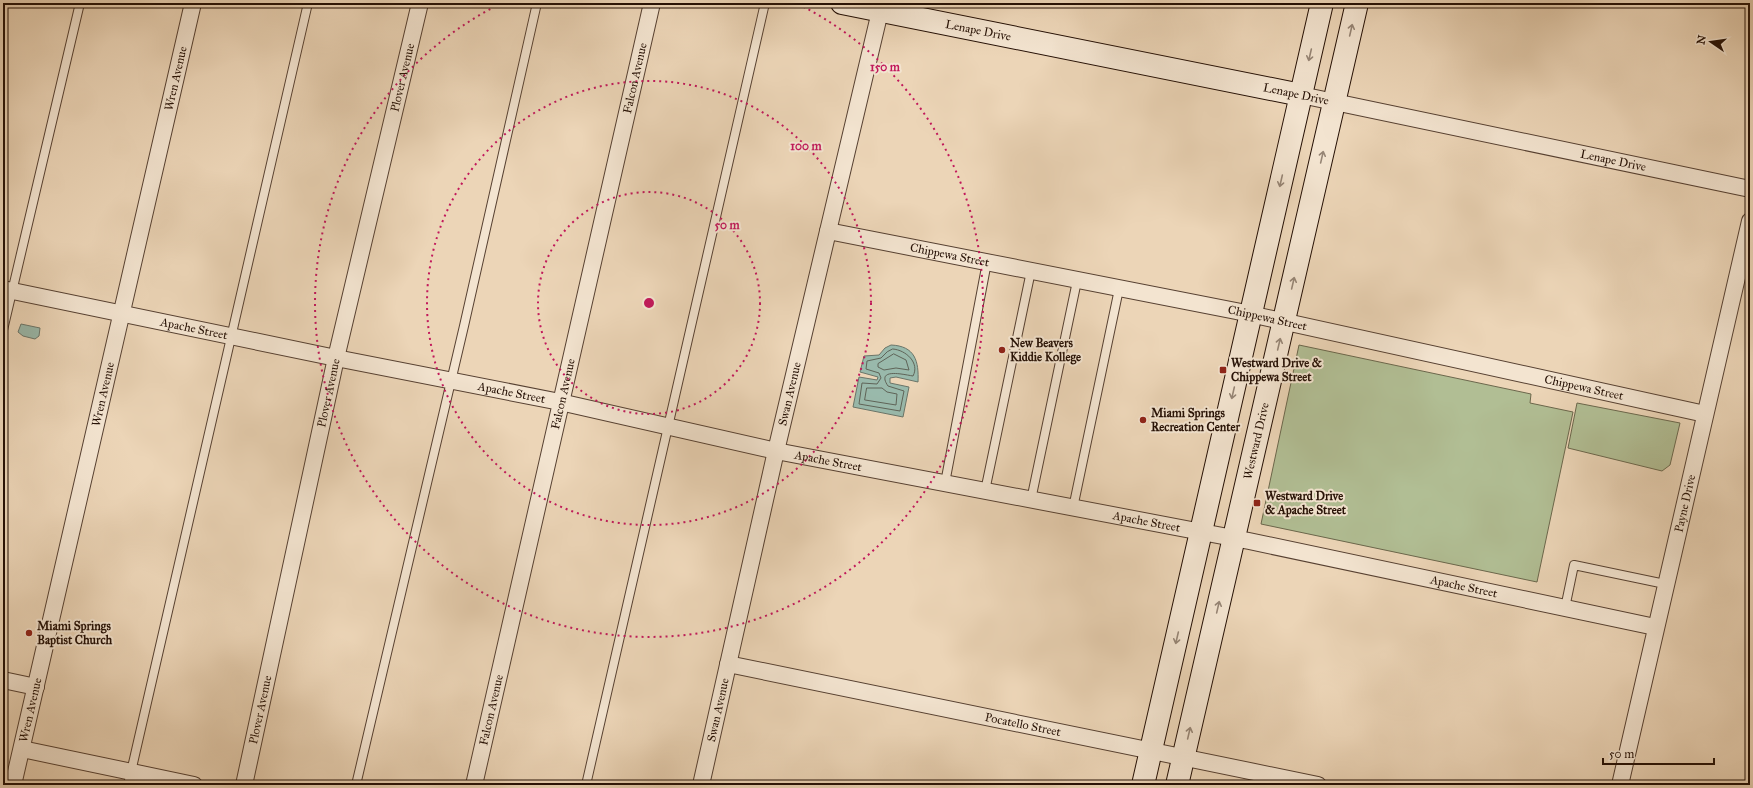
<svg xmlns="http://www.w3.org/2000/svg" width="1753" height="788" viewBox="0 0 1753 788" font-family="'IM FELL Great Primer',serif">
<rect width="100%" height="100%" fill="#ecd5b7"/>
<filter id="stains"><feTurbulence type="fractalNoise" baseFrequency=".005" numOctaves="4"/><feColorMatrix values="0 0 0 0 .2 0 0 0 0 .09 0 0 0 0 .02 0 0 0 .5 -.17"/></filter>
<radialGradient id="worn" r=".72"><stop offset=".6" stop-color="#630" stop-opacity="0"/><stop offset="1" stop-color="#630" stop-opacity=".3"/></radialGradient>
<path fill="#b1be94" stroke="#6b674c" d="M1299 345 1531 394 1530 403 1573 412 1537 582 1261 524Z
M1577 403 1680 423 1670 465 1662 471 1568 448Z"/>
<path fill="#99b9ab" stroke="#6b7569" d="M21 324 40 328 39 336 35 339 23 336 18 332Z
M891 345C915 346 919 361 918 382L896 377 890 378V383L909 387 903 417 853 407 859 377 877 380 878 377 860 372 864 356 879 355 885 348Z"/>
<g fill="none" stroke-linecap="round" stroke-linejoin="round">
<path stroke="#5f6458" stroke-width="1" d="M893 349C906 350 920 363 913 376 906 375 875 367 888 386L904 391 900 411 859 404 862 383 877 384 881 378 879 373 866 369 867 361 881 358 887 352Z
M894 354 906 360 909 370 896 368 884 370 878 367V364Z
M867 388H882L887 392 897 394 896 405 865 400Z"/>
<g stroke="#574132" stroke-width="10">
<path id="lane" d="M3 330 80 3
M945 483 987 262
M985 491 1031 271
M1031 500 1077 281
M1073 508 1119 289
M1565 608 1574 565 1665 584
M128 785 308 3
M356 785 464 326 537 3
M586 785 765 3"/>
</g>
<g stroke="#574132" stroke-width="18">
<g id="street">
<path id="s1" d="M1301 95 1750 189"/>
<path id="s2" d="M828 231 1236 311 1705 414"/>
<path id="s3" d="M3 289 336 358 560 402 776 451 1249 541 1655 627"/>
<path id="s4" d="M728 664 1318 785"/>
<path d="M3 680 36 687"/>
<path d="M22 749 194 785"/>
<path id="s5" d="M13 785 193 3"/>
<path id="s6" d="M244 785 336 358 420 3"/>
<path id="s7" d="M474 785 652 3"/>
<path id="s8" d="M701 785 776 451 882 3"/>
<path id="s9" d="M1620 785 1750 221"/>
</g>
</g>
<g stroke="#251005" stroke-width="24">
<g id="secondary">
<path id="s10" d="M842 3 1301 95"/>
<path d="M1143 785 1322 3"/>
<path id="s11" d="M1177 785 1357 3"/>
</g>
</g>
<use href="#lane" stroke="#f3e4d0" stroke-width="8"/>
<use href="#street" stroke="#f3e4d0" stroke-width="16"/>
<use href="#secondary" stroke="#f3e4d0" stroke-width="22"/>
</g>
<defs><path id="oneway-shaft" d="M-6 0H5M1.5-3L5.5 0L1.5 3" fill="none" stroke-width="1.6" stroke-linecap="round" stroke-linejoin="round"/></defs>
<g stroke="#968575">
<use href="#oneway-shaft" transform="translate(1351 30) rotate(-77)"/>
<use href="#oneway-shaft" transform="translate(1310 55) rotate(103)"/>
<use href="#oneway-shaft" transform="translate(1322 157) rotate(-77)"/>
<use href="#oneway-shaft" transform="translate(1281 181) rotate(103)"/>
<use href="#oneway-shaft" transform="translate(1293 283) rotate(-77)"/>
<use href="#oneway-shaft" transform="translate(1279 344) rotate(-77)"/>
<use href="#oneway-shaft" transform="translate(1233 393) rotate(103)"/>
<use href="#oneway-shaft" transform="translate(1218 607) rotate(-77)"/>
<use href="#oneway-shaft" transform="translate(1177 638) rotate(103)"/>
<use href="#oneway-shaft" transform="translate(1189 733) rotate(-77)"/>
</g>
<g fill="none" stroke="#c2185b" stroke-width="2" stroke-dasharray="2 4">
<circle cx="649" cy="303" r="111"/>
<circle cx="649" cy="303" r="222"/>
<path d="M798 4A334 334 0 1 1 500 4"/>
</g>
<g fill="#8f2418" stroke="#f3e4d0" stroke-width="1.5">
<circle cx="1002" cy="350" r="4"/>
<rect x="1219" y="366" width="8" height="8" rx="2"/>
<circle cx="1143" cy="420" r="4"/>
<rect x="1253" y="499" width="8" height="8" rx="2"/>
<circle cx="29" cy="633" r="4"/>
</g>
<g text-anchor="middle" stroke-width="4" stroke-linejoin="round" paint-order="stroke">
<g font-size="12" fill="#251005" stroke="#f3e4d0">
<text dy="4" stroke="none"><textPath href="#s10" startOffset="139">Lenape Drive</textPath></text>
<text dy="4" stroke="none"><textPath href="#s5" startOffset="725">Wren Avenue</textPath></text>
<text dy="4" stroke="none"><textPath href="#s6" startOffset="725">Plover Avenue</textPath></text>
<text dy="4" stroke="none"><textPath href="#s7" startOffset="725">Falcon Avenue</textPath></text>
<text transform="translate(1296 94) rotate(12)" y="4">Lenape Drive</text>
<text dy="4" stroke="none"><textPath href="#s1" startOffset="319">Lenape Drive</textPath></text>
<text dy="4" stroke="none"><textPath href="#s2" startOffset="124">Chippewa Street</textPath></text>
<text dy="4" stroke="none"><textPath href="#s2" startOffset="448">Chippewa Street</textPath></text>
<text dy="4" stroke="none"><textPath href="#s3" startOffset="195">Apache Street</textPath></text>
<text dy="4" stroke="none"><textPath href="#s2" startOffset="772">Chippewa Street</textPath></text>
<text dy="4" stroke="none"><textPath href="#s3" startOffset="519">Apache Street</textPath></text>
<text dy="4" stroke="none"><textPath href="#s6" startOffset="401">Plover Avenue</textPath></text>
<text dy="4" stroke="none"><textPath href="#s5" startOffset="401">Wren Avenue</textPath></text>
<text dy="4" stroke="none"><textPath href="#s7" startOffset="401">Falcon Avenue</textPath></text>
<text dy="4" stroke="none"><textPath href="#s8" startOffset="401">Swan Avenue</textPath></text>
<text dy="4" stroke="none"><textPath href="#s11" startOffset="353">Westward Drive</textPath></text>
<text dy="4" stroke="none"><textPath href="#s3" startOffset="843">Apache Street</textPath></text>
<text dy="4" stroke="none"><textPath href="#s9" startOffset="289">Payne Drive</textPath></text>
<text dy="4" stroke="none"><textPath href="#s3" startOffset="1167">Apache Street</textPath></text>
<text dy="4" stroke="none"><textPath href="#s3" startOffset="1491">Apache Street</textPath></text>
<text dy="4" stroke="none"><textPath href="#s8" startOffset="77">Swan Avenue</textPath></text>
<text dy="4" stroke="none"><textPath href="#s5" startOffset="77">Wren Avenue</textPath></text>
<text dy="4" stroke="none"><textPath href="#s6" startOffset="77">Plover Avenue</textPath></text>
<text dy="4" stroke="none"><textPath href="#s7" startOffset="77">Falcon Avenue</textPath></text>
<text dy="4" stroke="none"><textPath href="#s4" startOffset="301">Pocatello Street</textPath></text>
</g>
<g font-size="12" font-weight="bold" fill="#251005" stroke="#f3e4d0" text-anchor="start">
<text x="1010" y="347">New Beavers<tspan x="1010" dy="14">Kiddie Kollege</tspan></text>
<text x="1231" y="367">Westward Drive &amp;<tspan x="1231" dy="14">Chippewa Street</tspan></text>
<text x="1151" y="417">Miami Springs<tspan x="1151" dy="14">Recreation Center</tspan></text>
<text x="1265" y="500">Westward Drive<tspan x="1265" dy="14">&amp; Apache Street</tspan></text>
<text x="37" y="630">Miami Springs<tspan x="37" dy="14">Baptist Church</tspan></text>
</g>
</g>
<circle cx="649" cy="303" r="6" fill="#c2185b" stroke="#f3e4d0" stroke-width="2"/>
<g font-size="12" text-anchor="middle" font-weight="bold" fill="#c2185b" stroke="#f3e4d0" stroke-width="4" stroke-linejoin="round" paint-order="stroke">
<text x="885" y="71">150 m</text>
<text x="806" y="150">100 m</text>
<text x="727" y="229">50 m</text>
</g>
<rect width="1753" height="788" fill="none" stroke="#ecd5b7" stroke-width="16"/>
<rect x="4" y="4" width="1745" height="780" fill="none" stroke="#251005" stroke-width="2"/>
<rect x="8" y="8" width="1737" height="772" fill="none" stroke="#251005"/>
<g transform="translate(1711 42) rotate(283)" stroke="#f3e4d0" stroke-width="3" paint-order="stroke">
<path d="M0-3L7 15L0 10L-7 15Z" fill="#251005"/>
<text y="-6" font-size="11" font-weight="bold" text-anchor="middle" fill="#251005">N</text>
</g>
<path d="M1603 758v6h111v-6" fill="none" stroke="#251005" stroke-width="2"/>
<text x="1609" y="758" font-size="12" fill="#251005" stroke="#f3e4d0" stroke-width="3" paint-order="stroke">50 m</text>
<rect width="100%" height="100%" filter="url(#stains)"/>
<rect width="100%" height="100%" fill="url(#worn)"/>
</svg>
